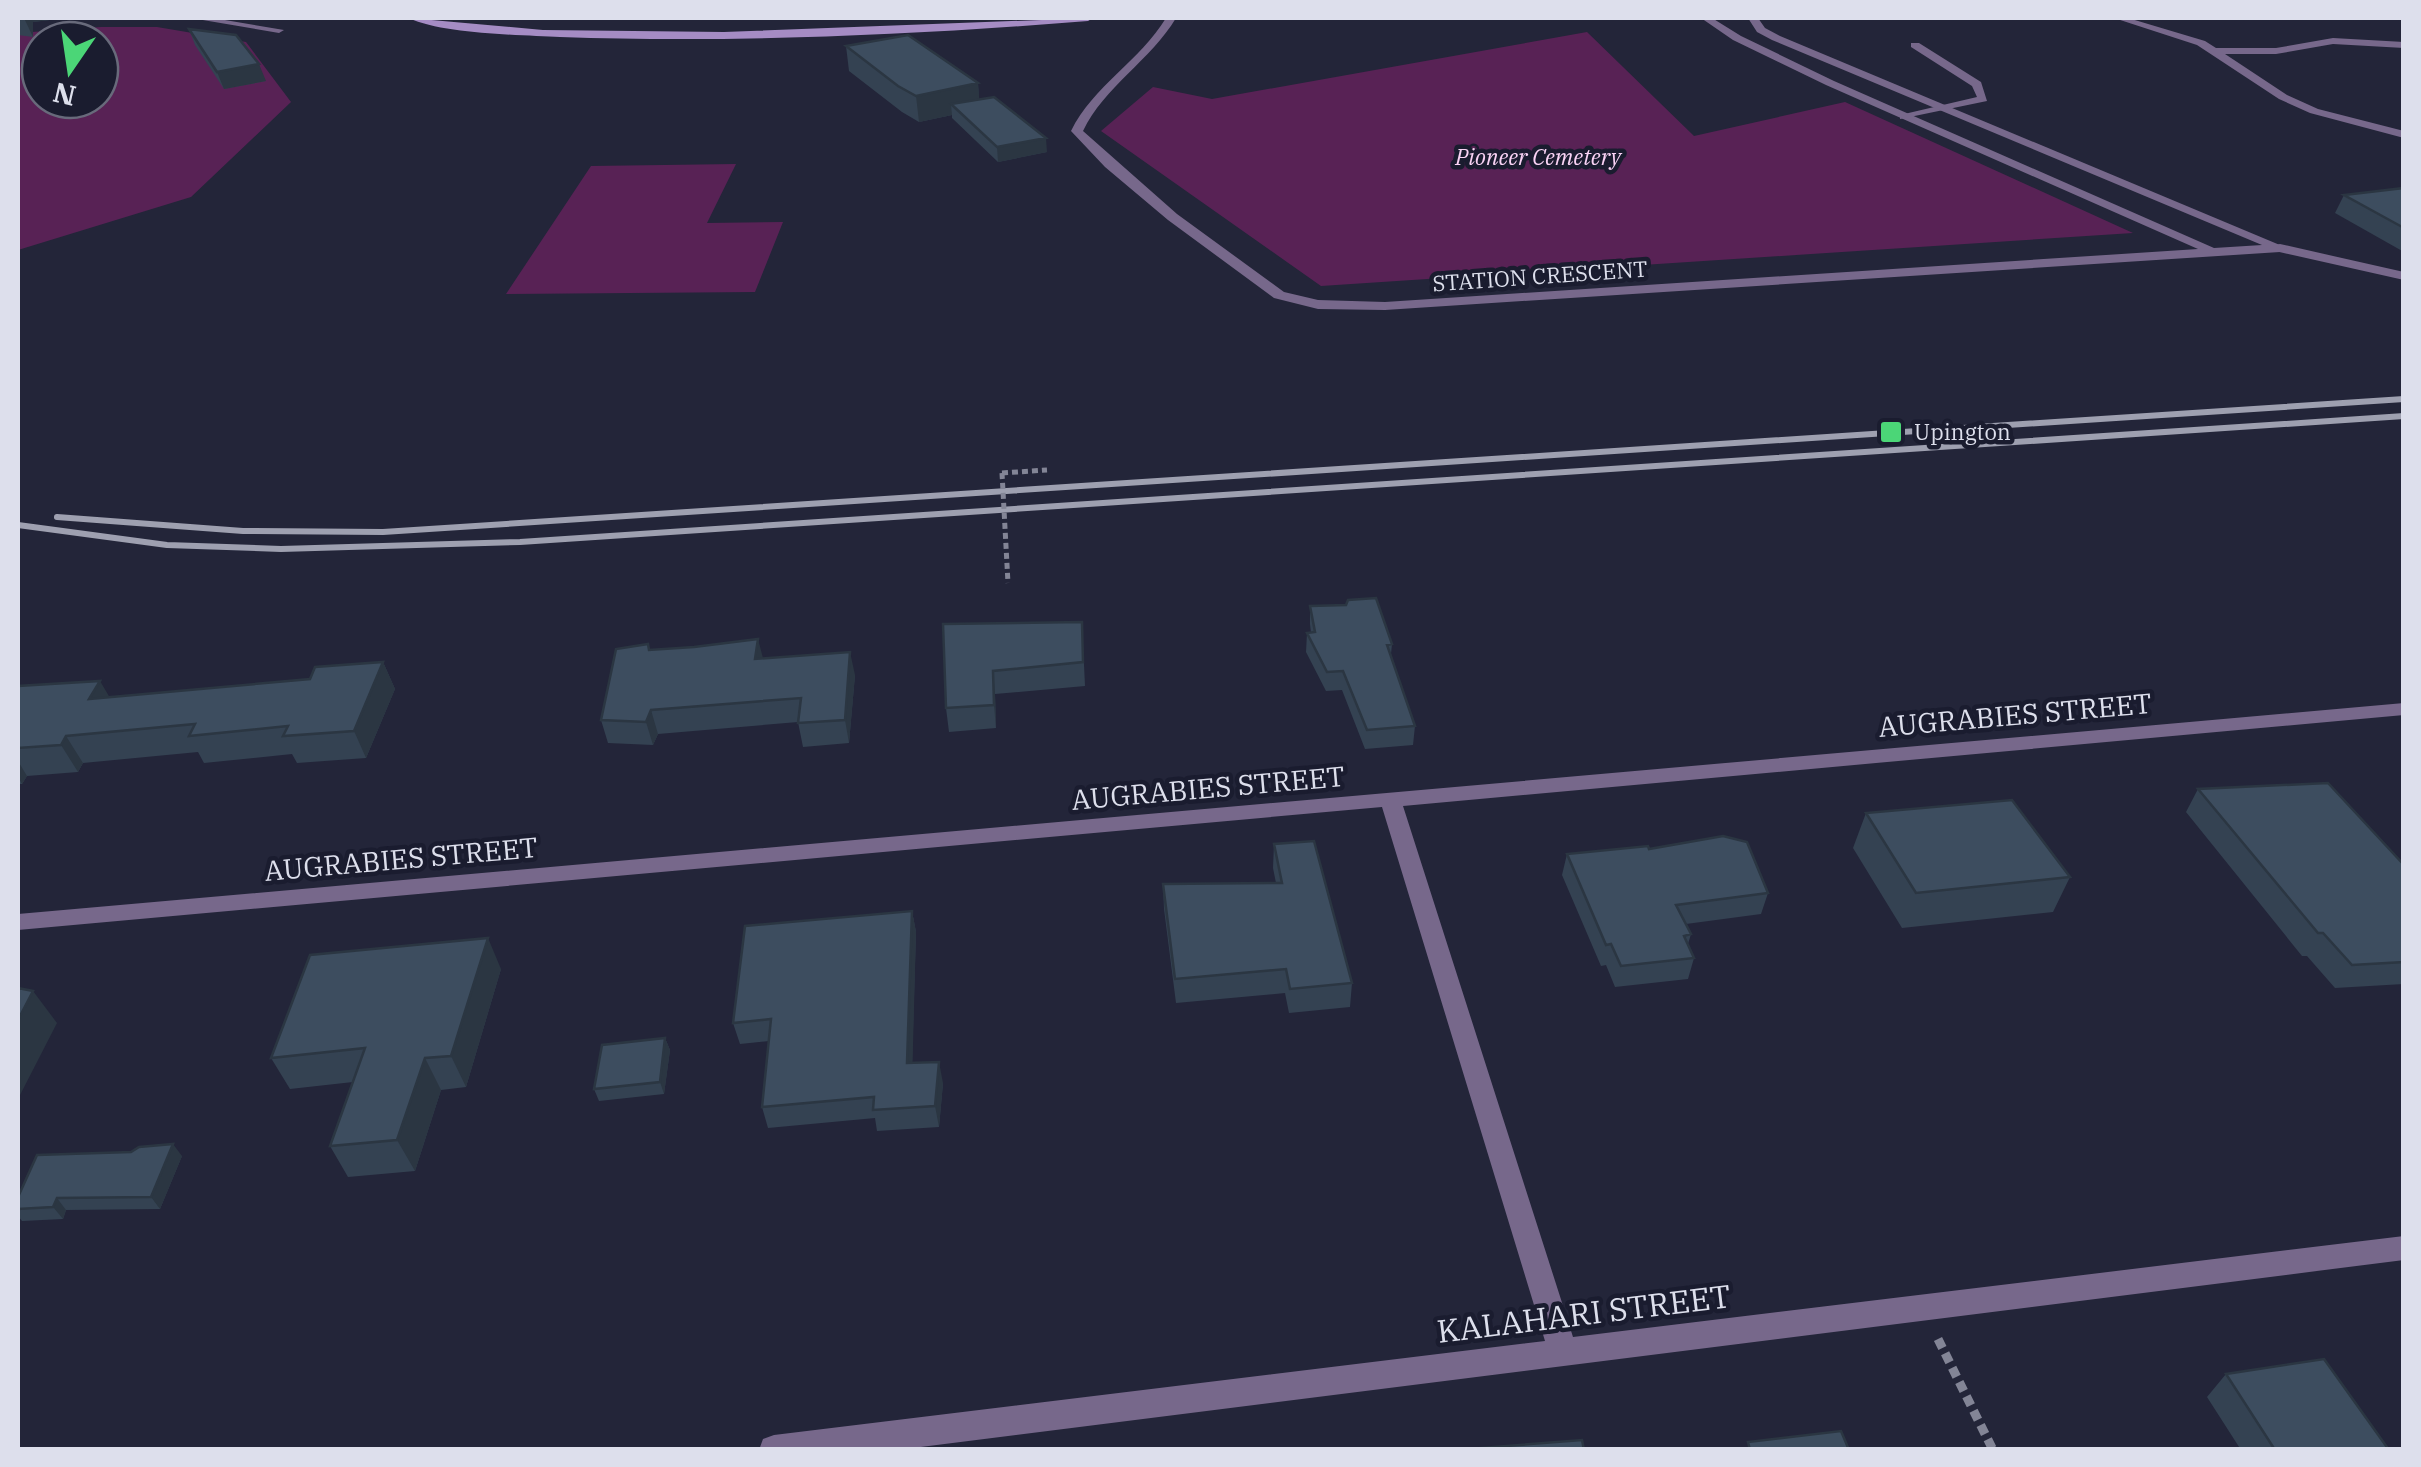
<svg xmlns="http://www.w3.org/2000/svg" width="2421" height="1467" viewBox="0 0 2421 1467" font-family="'IBM Plex Serif',serif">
<rect width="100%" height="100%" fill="#232539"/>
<path fill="#582255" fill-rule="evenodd" d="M101 27H157L246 42 291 102 191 197 18 250V33ZM40 40H100V100H40Z
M1587 32 1694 136 1845 102 2133 233 1321 286 1101 131 1153 87 1212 99Z
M736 164 707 223 783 222 755 292 506 294 591 166Z"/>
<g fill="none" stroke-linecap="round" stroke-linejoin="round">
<path stroke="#838596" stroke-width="5" stroke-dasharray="6 4" stroke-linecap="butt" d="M1002 473 1047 470"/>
<path stroke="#838596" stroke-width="9" stroke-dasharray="10 6" stroke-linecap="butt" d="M1938 1339 1993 1450"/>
<path fill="#77688b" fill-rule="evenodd" d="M191 18H213L284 30 279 33Z
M2114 18H2128L2205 41 2216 48H2276L2333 38 2404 42V48L2333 44 2276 54H2225L2287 95 2318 109 2404 131V138L2310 113 2279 99 2197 45Z
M1911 43H1919L1981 82 1987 101 1900 119V115L1977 97 1972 86 1911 47Z
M2280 244 2404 272V280L2275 251V245Z"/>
<path fill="#77688b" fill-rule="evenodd" d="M1166 18H1176C1151 60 1104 87 1083 131L1177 214 1284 292 1318 300 1385 302 2198 249 1826 85 1733 40 1701 18H1712L1741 36 1834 81 2214 248 2262 245 1772 40 1757 32 1748 18H1758L1765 28 1780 36 2287 248 2280 252 1385 310 1318 309 1274 298 1168 220 1105 167 1071 131C1093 86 1140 61 1166 18Z
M2404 703V715L1403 806 1573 1337 2404 1236V1260L897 1450H759L763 1439 774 1435 1545 1341 1382 807 18 930V914Z"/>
<path fill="#a58cc4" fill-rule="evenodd" d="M409 18 543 30 724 32 1093 18 1088 21C913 35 736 43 560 37 521 35 442 34 409 18Z"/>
<path stroke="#9ea0b0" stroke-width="6" d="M57 517 243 531 383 532 2404 399
M18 525 167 545 281 549 520 542 2404 416"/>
<path stroke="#838596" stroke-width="5" stroke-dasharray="6 4" stroke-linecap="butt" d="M1002 473 1008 583"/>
</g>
<path fill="#344252" d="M18 18H66L33 22V37L18 35Z
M189 29 266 81 224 89 195 45Z
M846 46 978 83 979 100 1047 152 998 162 952 118V115L919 122 902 112 849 71Z
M2404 188V252L2335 213 2344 195Z
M1310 606 1392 644 1391 654 1415 726 1413 745 1365 749 1342 690 1326 691 1306 652 1307 633H1311L1310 624Z
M1082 622 1085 686 995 694 996 728 949 732 946 708 943 624Z
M650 650 763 658 855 675 849 743 803 747 798 722 658 734 653 745 608 743 601 720Z
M383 662 395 689 366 758 297 763 292 754 204 763 198 752 83 763 78 772 27 776 22 784H18V686L110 697 310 679Z
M2198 789 2404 865V984L2335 988 2307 956H2302L2186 812Z
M1866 813 2070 877 2053 912 1902 928 1853 848Z
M1274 844 1352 983 1350 1007 1289 1013 1285 993 1176 1003 1164 909 1163 884 1276 883 1273 868Z
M1649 849 1768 893 1761 914 1686 924 1691 934 1688 944 1694 958 1688 979 1615 987 1606 965 1601 966 1562 875 1567 854Z
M912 911 916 932 912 1063 943 1083 939 1127 877 1131 875 1118 768 1128 762 1107 769 1041 740 1044 733 1023Z
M501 969 466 1087 441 1090 415 1171 348 1177 330 1146 353 1082 290 1089 271 1058Z
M665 1038 670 1050 664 1094 599 1101 594 1089Z
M182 1156 160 1209 66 1210 63 1219 22 1221 18 1216V1197Z
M2226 1374 2389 1450H2241L2207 1397Z"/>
<path fill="#2b3642" d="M24 18H66L33 22V37Z
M259 64 266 81 224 89 217 72Z
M978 83 980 109 951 104 952 115 919 122 916 96Z
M1046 138 1047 152 998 162 997 147Z
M758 639 764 662 755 659Z
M850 652 855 675 849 743 845 720Z
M383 662 395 689 366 758 354 731Z
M993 671 995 694 996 728 994 705Z
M100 681 116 708 89 699Z
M651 710 658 734 653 745 646 722Z
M66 736 83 763 78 772 61 745Z
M18 761 27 776 22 784 18 777Z
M912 911 916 932 912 1084 907 1063Z
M488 938 501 969 466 1087 451 1056Z
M33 991 57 1023 18 1099V1020Z
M665 1038 670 1050 664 1094 660 1082Z
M425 1058 441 1090 415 1171 397 1140Z
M939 1062 943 1083 939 1127 935 1106Z
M173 1144 182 1156 160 1209 151 1197Z
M57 1198 66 1210 63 1219 53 1207Z"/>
<path fill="#3d4d5f" stroke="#2b3642" stroke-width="2.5" d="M189 29 236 35 259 64 217 72Z
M908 35 978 83 916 96 898 86 846 46Z
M994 97 1046 138 997 147 951 104Z
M2404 188V228L2344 195Z
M1376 598 1392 644 1387 645 1415 726 1367 730 1343 671 1327 672 1307 633 1315 632 1310 606 1346 605 1348 600Z
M1082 622 1083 662 993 671 994 705 946 708 943 624Z
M758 639 755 659 850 652 845 720 798 723 801 698 651 710 646 722 601 720 616 649 648 644 649 650 694 647Z
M383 662 354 731 283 736 288 726 189 736 195 724 66 736 61 745 18 748V686L100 681 89 699 310 679 315 667Z
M2328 783 2404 865V962L2352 965 2323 933H2318L2198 789Z
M2012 800 2070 877 1916 893 1866 813Z
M1723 836 1747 842 1768 893 1676 905 1691 934 1684 936 1694 958 1621 966 1611 944 1606 945 1567 854 1648 846 1649 849Z
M1314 841 1352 983 1290 989 1286 969 1175 979 1163 884 1282 883 1274 844Z
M912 911 907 1063 939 1062 935 1106 873 1110 874 1097 762 1107 771 1019 733 1023 745 926Z
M488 938 451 1056 425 1058 397 1140 330 1146 365 1048 271 1058 310 955Z
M18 988 33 991 18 1020Z
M665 1038 660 1082 594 1089 602 1045Z
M173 1144 151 1197 57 1198 53 1207 18 1209V1197L37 1155 131 1152 139 1147Z
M2324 1359 2389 1450H2275L2226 1374Z
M1841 1431 1849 1450H1750L1748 1442Z
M1582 1440 1584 1450H1481L1480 1448Z"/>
<rect fill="#4bd677" stroke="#1a1c2f" stroke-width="4" x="1879" y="420" width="24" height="24" rx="5"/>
<g text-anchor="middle" stroke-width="9" stroke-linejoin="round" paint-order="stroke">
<g font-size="22" font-style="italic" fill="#fad3f5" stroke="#1a1c2f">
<text x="1538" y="165">Pioneer Cemetery</text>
</g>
<g font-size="22" fill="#dddfec" stroke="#1a1c2f">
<text transform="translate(1540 276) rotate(-4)" y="8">STATION CRESCENT</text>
</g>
<g font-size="22" fill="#dddfec" stroke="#1a1c2f" text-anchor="start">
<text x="1914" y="440">Upington</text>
</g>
<g font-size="28" fill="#dddfec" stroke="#1a1c2f">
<text transform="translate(2015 715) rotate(-5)" y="10">AUGRABIES STREET</text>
<text transform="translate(1208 788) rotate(-5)" y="10">AUGRABIES STREET</text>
<text transform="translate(401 859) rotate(-5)" y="10">AUGRABIES STREET</text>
</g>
<g font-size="32" fill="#dddfec" stroke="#1a1c2f">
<text transform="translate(1584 1314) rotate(-7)" y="11">KALAHARI STREET</text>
</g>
</g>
<rect width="2421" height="1467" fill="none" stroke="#dddfec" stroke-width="40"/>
<g transform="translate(70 70) rotate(193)"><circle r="48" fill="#1a1c2f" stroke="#686a7b" stroke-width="2.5"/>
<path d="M0-8L18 38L0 25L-18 38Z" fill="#4bd677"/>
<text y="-15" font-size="28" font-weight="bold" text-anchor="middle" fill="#dddfec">N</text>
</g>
</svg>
